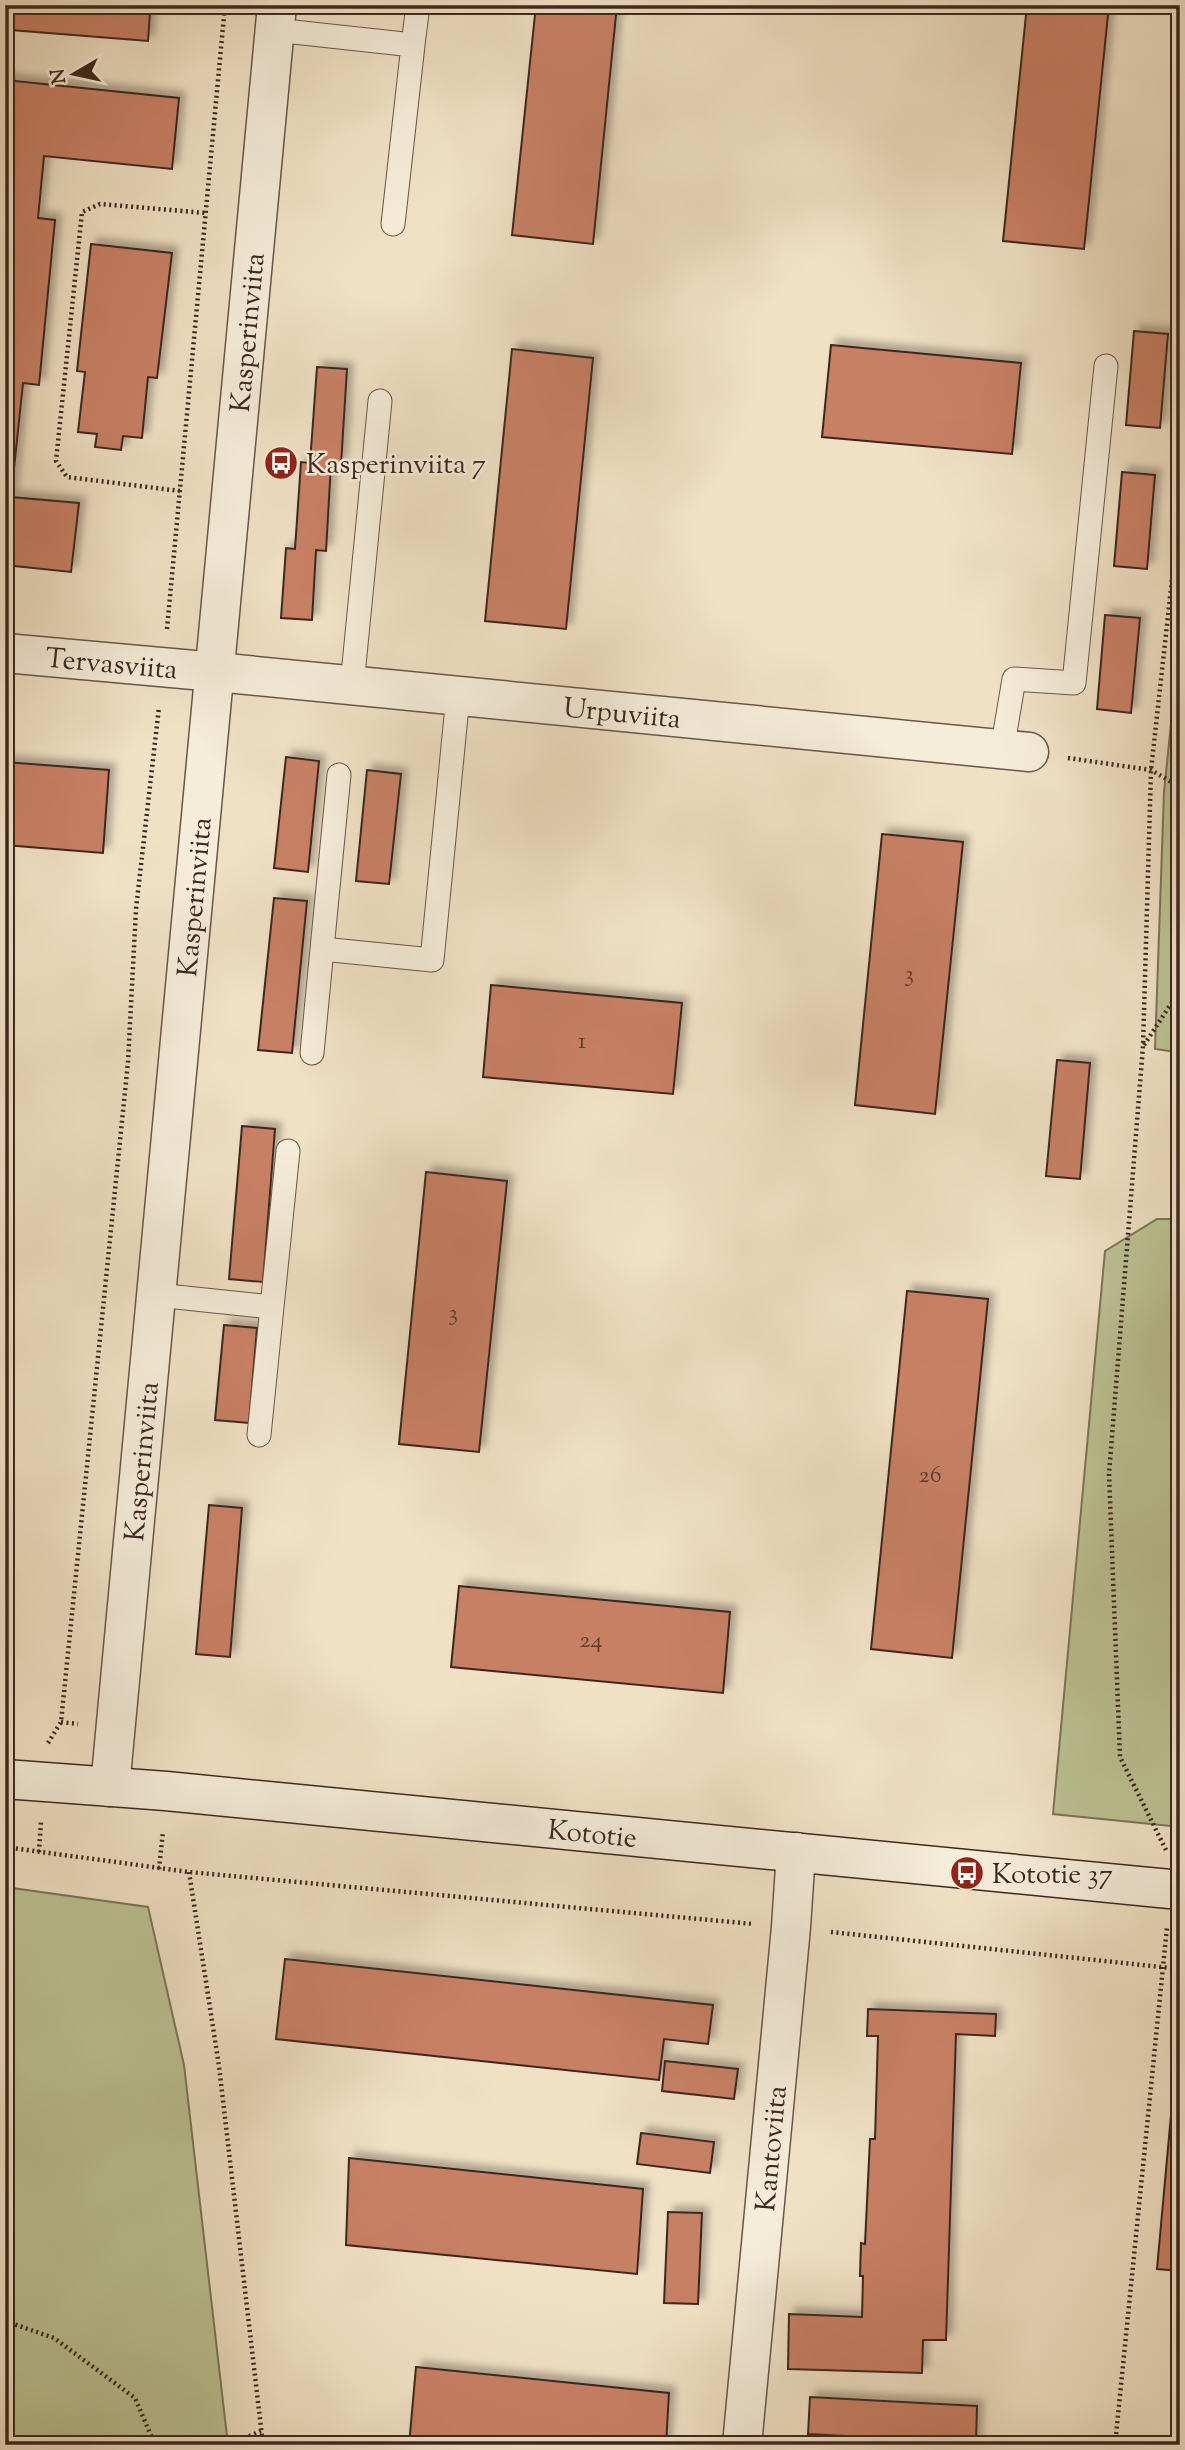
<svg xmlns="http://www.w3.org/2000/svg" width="1185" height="2450" viewBox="0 0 1185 2450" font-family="'Sorts Mill Goudy',serif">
<defs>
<filter id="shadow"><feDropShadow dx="6" dy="-6" stdDeviation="3.5" flood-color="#0004"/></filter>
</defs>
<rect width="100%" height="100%" fill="#f0e1c5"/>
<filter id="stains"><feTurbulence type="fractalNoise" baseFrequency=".00286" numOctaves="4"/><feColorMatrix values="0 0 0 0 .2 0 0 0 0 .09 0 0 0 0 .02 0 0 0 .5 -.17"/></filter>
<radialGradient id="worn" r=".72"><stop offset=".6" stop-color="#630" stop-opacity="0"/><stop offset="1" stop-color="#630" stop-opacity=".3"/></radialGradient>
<path fill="#bcc293" stroke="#7c745a" stroke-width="2" d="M1180 635V1050L1176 1052 1155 1049 1164 792Z
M1157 1219H1180V1827L1053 1814 1105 1251Z
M5 1887 148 1907 184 2065 228 2445H5Z"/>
<path fill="#c88065" stroke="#3c2720" stroke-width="2" filter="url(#shadow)" d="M13 5H167L166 14 150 13 148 41 11 30Z
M536 5H617L593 244 512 235Z
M1027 5H1109L1084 249 1003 241Z
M5 80 179 98 172 169 44 156 38 218 55 220 39 385 23 383 11 497 79 503 71 572 5 565Z
M91 244 172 253 157 378 148 377 142 438 123 436 121 450 95 447 97 434 78 432 85 372 77 371Z
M1134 331 1168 334 1160 428 1126 425Z
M831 345 1021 363 1012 454 822 437Z
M512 349 593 358 566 629 485 621Z
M317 367 347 369 341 465 331 464 326 551 316 550 312 620 281 618 286 548 295 549 301 462 310 463Z
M1122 472 1155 475 1147 569 1114 566Z
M1105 615 1140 618 1131 713 1097 709Z
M286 757 319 761 308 872 274 868Z
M5 762 109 770 103 853 5 845Z
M367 770 401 774 389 884 356 881Z
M882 834 963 842 935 1114 855 1105Z
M274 898 307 901 292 1053 258 1050Z
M491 985 682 1003 673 1094 483 1077Z
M1057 1060 1090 1063 1080 1179 1046 1176Z
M242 1126 275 1129 263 1282 229 1279Z
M426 1172 507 1181 479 1452 399 1444Z
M907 1291 988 1299 952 1658 871 1649Z
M224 1325 257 1328 249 1423 215 1420Z
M209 1505 242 1508 230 1657 196 1654Z
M459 1586 730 1612 723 1693 451 1667Z
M285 1959 713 2005 708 2044 664 2039 659 2080 276 2039Z
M868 2009 996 2014 995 2036 956 2034 946 2340H923L922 2373 788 2369 789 2314 862 2317 863 2276H860L861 2243 865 2244 870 2139H875L878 2036H867Z
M1176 2060H1180V2271L1157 2269Z
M665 2061 738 2069 734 2099 662 2091Z
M641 2133 714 2142 710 2173 637 2164Z
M349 2158 643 2189 637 2274 346 2245Z
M668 2212 702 2213 698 2304 664 2303Z
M416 2367 669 2393 666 2445H409Z
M810 2397 977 2406 976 2443 808 2434Z"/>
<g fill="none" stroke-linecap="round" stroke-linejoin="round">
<g stroke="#695649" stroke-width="25">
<path id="lane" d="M275 30 413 45 393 224
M413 45 418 5
M352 685 380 401
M1002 750 1014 679 1074 683 1106 366
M339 775 322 949 432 960 458 696
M312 1053 322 949
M157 1295 272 1307 259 1435
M272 1307 288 1151"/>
</g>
<g stroke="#695649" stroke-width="41">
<g id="street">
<path id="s1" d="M5 653 216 672 1029 752"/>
<path id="s2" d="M110 1787 277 5"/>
<path id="s3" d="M742 2445 791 1927 796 1852"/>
</g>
</g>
<g stroke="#3c2720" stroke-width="41">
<g id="secondary">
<path id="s4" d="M5 1779 166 1791 1180 1890"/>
</g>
</g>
<path stroke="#3c2720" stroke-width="4.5" stroke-dasharray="2 3.5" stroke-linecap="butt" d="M180 491 67 477 56 461 82 212 100 204 206 213
M167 629 225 5
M1068 758 1151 770 1180 787
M1144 1045 1180 990
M61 1722 78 1724
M48 1743 61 1722 128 1062 136 909 159 707
M5 1847 189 1872 753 1924
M1166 1850 1120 1757 1109 1474 1143 1046 1151 770 1180 507
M39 1852 41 1821
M159 1869 163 1831
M189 1872 219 2066 263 2445
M831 1932 1180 1969
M5 2321 54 2338 135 2398 155 2445
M229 2445 261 2431
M1115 2445 1167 1927"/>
<use href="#lane" stroke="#f5ecd9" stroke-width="23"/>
<use href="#street" stroke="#f5ecd9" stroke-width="38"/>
<use href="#secondary" stroke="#f5ecd9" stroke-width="38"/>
</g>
<defs>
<g id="bus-disc" transform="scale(1.75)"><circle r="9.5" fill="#8f2418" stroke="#f5ecd9"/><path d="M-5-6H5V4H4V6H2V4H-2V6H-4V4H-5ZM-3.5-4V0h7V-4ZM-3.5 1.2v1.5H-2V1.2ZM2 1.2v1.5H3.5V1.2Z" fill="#fff"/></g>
</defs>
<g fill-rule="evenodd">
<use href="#bus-disc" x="281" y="463"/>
<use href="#bus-disc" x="967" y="1873"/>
</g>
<g text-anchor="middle" stroke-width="5" stroke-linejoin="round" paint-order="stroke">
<g font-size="24" fill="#5f3d31">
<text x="909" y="981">3</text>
<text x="582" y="1048">1</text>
<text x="453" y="1320">3</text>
<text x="930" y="1482">26</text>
<text x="591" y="1647">24</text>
</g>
<g font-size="28" fill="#3c2720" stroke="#f5ecd9">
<text dy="10" stroke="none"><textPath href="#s2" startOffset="1461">Kasperinviita</textPath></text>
<text dy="10" stroke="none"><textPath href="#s1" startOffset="107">Tervasviita</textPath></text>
<text dy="10" stroke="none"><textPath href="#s1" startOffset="620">Urpuviita</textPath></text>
<text dy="10" stroke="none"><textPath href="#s2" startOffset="894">Kasperinviita</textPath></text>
<text dy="10" stroke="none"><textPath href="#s2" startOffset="327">Kasperinviita</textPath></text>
<text dy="10" stroke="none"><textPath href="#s4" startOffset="590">Kototie</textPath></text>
<text dy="10" stroke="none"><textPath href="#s3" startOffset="298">Kantoviita</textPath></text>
</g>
<g font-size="28" fill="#3c2720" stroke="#f5ecd9" text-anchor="start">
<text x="306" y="473">Kasperinviita 7</text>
<text x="992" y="1883">Kototie 37</text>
</g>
</g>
<rect width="1185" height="2450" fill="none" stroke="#f0e1c5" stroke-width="28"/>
<rect x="7" y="7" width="1171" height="2436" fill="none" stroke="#3c2720" stroke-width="3.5"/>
<rect x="14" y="14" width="1157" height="2422" fill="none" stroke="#3c2720" stroke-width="2"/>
<g transform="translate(74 74) rotate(261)" stroke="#f5ecd9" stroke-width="5" paint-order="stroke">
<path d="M0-5L12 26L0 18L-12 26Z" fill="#3c2720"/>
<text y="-10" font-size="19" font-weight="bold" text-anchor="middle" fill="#3c2720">N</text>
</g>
<rect width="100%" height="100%" filter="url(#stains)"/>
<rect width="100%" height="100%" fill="url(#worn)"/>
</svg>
